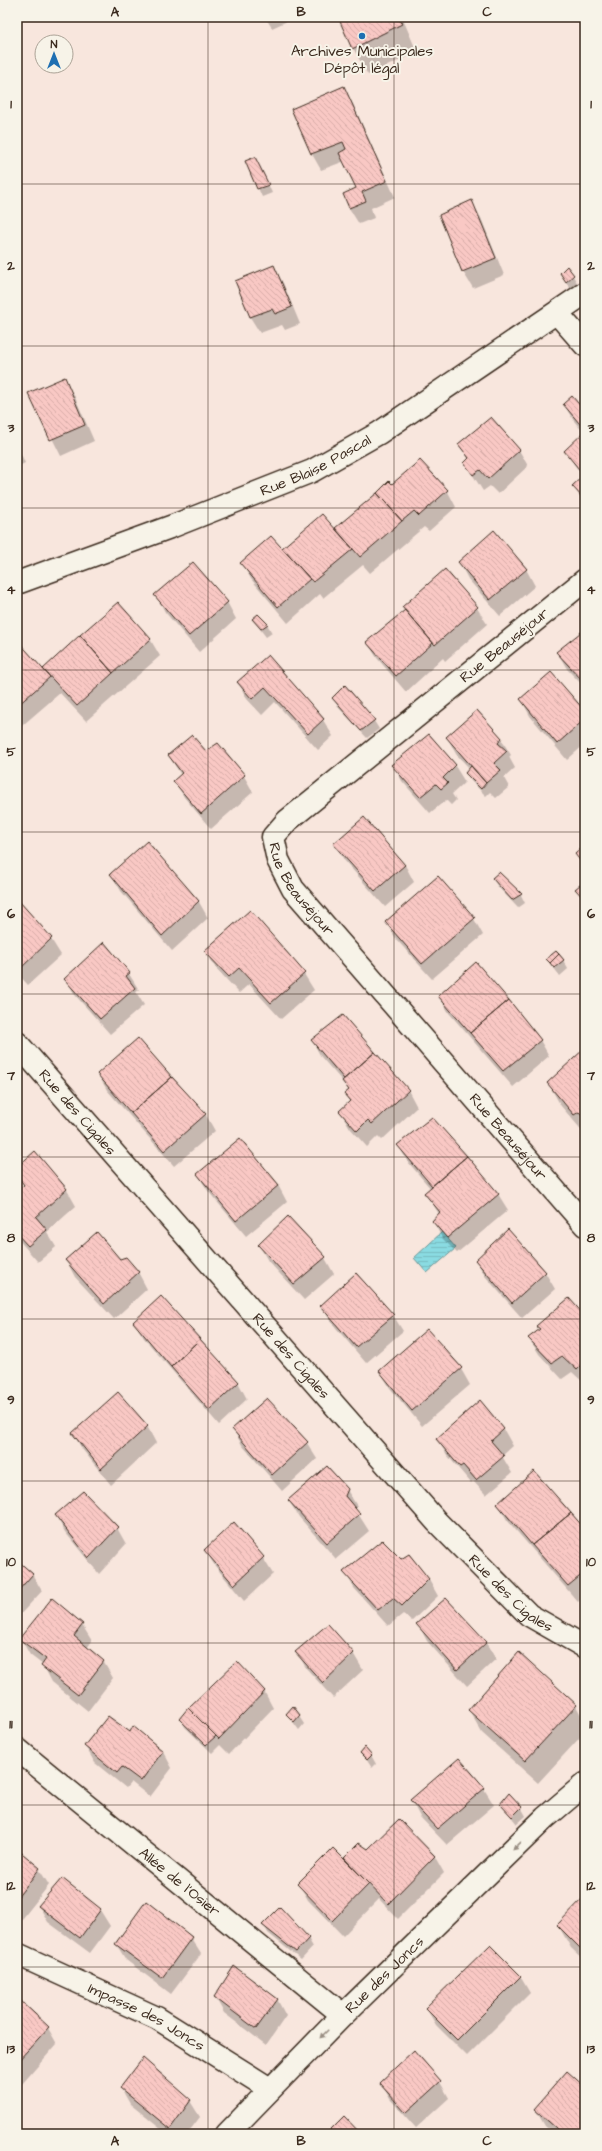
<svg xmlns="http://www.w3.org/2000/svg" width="602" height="2151" viewBox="0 0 602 2151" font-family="'Architects Daughter',sans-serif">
<defs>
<pattern id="water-rules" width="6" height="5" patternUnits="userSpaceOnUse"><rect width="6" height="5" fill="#8adbe2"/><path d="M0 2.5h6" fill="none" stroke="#78bcc1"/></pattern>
<pattern id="building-back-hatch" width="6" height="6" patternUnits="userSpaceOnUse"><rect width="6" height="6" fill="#f9c8c4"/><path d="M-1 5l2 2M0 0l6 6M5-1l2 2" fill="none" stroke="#d6aca8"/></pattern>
</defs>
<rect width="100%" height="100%" fill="#f8e6dd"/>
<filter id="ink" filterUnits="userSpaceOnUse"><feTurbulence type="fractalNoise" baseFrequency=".025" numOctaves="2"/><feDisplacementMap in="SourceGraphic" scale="8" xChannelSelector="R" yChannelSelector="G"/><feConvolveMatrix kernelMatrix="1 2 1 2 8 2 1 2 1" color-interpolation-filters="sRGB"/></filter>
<g filter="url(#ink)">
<path fill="url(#water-rules)" stroke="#6a9494" d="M442 1232 456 1248 427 1273 414 1258Z"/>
<path fill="#0003" d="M265 17H296L272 28Z
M339 17H402L417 52 368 75 353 48Z
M344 87 353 104 395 197 371 208 374 218 359 224 349 208 358 188 345 161 321 170 312 154 293 110Z
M260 166 272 193 262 197 258 188Z
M472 202 481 218 504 275 473 288 463 272 440 216Z
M273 267 283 283 300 324 285 330 282 325 260 333 250 317Z
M573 276 578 284 571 289 566 282Z
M64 379 74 395 94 441 61 456 30 394Z
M564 405 585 413V505L574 487 583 477 565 451 584 433 574 421Z
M460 444 519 450 528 466 498 494 490 486 483 491 465 463 469 460Z
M17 445 25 463 17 467Z
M389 482 392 485 447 490 456 507 429 531 424 527 370 573 363 565 323 598 320 594 288 623 251 579 242 563 282 549 322 515 335 530Z
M585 517V527L581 521Z
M459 562 526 569 535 586 500 616 468 579Z
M444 571 477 608 487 624 445 661 443 658 406 692 377 658 367 642 405 611Z
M156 595 227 602 236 619 199 652 165 612Z
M118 604 150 639 160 656 86 721 60 693 17 730V642L43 670Z
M253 620 267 624 272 633 266 637Z
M585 630V688L567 669 558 653Z
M268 656 323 720 333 736 318 750 275 702 262 715 247 699 238 682Z
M345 687 374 721 379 729 367 738 338 707 334 698Z
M521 699 585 713V744L567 760 530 716Z
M477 711 501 739 511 755 509 757 515 768 504 778 509 787 496 798 490 792 486 796 471 781 466 773 470 769 456 754 447 737Z
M429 735 455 766 465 782 452 794 456 800 451 805 446 800 430 813 402 781 393 765Z
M169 756 244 776 253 792 211 829 184 797 175 781 181 775Z
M364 819 405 865 414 882 385 907 344 860 335 844Z
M147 843 199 902 208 918 172 951 121 891 111 874Z
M499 873 521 895 525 903 518 908 498 887 493 879Z
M585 882V904L577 889Z
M19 902 51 939 61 955 28 985 17 973V905Z
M474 919 483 935 432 979 396 939 387 923Z
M103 944 129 974 139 990 136 992 144 1005 110 1034 75 995 66 979Z
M206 951 304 974 314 990 281 1019 249 984 239 993 215 967Z
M547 959 563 960 568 969 560 976Z
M439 996 540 1040 549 1056 513 1087 449 1013Z
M343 1016 408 1090 417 1107 382 1140 378 1136 367 1147 350 1128 340 1111 350 1102 345 1094 349 1091 343 1082 321 1057 312 1040Z
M138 1039 206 1115 215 1131 174 1166 107 1090 98 1074Z
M585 1049V1134L561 1106 548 1083Z
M432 1118 498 1194 508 1210 457 1253 442 1238 433 1221 439 1214 426 1193 431 1189 408 1162 398 1145Z
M35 1152 67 1190 76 1206 47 1232 56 1247 38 1262 17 1238V1193L24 1186 17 1174V1166Z
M198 1175 278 1185 287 1202 246 1236 208 1191Z
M288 1217 325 1258 334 1274 304 1300 268 1261 259 1245Z
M66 1260H120L138 1272 147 1289 114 1319 75 1277Z
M476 1260 545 1272 555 1289 522 1318 485 1276Z
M322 1306 393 1315 403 1331 366 1363 331 1322Z
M585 1317V1384L572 1372 562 1379 539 1354 529 1338 540 1330 537 1326Z
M134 1322 238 1382 247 1399 219 1425 144 1338Z
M461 1369 470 1385 422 1426 390 1388 380 1371Z
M267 1400 307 1443 317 1459 282 1491 242 1445 233 1429Z
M480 1401 504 1430 513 1446 502 1456 512 1473 486 1495 473 1481 471 1483 447 1455 437 1439Z
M147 1426 156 1443 111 1485 82 1449 73 1433Z
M347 1490 357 1506 355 1509 369 1531 336 1559 299 1517 289 1501Z
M498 1504 585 1530V1596L578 1602 507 1520Z
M56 1516 117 1528 126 1544 99 1574 65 1532Z
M205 1550 263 1558 273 1574 244 1601 215 1566Z
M408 1555 429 1580 438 1596 412 1621 403 1614 388 1626 354 1588 345 1572 401 1561Z
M17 1561 32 1574 42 1591 17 1618Z
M446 1600 486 1643 496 1659 467 1686 427 1641 418 1624Z
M82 1625 92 1641 87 1648 103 1661 113 1678 88 1711 52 1682 43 1665 30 1655 21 1639Z
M297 1652 353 1653 363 1670 333 1698 306 1668Z
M264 1691 273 1708 229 1754 220 1745 212 1753 185 1727 181 1719Z
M576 1706 585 1722V1732L538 1783 482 1733 469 1710Z
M293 1707 304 1724 299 1730 287 1714Z
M130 1734 163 1751 172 1768 150 1797 131 1782 126 1788 95 1763 85 1746Z
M362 1753 371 1755 376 1764 372 1768Z
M459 1759 484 1789 494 1805 447 1845 420 1817 411 1800Z
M501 1804 521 1807 526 1816 517 1824Z
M399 1821 435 1857 444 1873 398 1919 379 1899 343 1936 308 1900 299 1884 344 1859 359 1844 368 1850Z
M17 1850 39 1869 49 1885 19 1923 17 1921Z
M62 1879 100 1910 110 1926 90 1953 48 1922 39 1906Z
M585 1897V1961L571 1948 558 1925Z
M264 1925 308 1938 313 1947 301 1960 268 1933Z
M191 1938 201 1954 171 1994 126 1960 116 1944Z
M520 1976 530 1993 467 2056 436 2025 426 2008Z
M215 1997 277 1999 286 2016 266 2045 224 2013Z
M17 2005 48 2028 57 2044 22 2084 17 2079Z
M440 2082 449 2098 416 2128 390 2099 381 2083Z
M121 2088 190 2101 200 2117 187 2134H167L130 2104Z
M585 2088V2134H554L545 2126 535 2109Z
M118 2130 122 2134H114Z"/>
<path fill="url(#building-back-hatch)" stroke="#3b2a1e" d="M338 17H399L402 24 352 49Z
M344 86 387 181 362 192 366 201 349 208 343 194 356 188 339 153 346 149 343 142 311 154 291 109Z
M255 157 269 185 257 189 245 161Z
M472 200 496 258 462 272 439 215Z
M274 265 292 307 275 314 272 309 250 317 235 281Z
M567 266 574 275 566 282 560 273Z
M65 377 85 425 50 440 28 393Z
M572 396 585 411V430L563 404Z
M491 417 520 450 488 479 480 470 473 475 464 463 469 458 458 444Z
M585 431V500L572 486 584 475 564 451Z
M420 460 448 490 419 516 414 511 402 521 377 493 389 481 392 484Z
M377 493 402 521 360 557 335 528Z
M322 514 353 549 313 582 282 548Z
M494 530 527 569 490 600 458 562Z
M271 536 310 579 278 607 240 563Z
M193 562 228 602 189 636 154 595Z
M445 569 478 607 435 645 402 607Z
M118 602 151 639 113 673 80 635Z
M405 610 433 643 396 676 366 642Z
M258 614 268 624 261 629 252 619Z
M585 629V678L582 680 556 652Z
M80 635 113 673 77 706 43 669Z
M17 640 50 677 17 706Z
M268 655 324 719 308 734 265 687 252 699 237 682Z
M551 672 585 711V719L557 744 520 699Z
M345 685 375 720 361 731 332 698Z
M477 710 502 738 498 743 507 751 494 763 501 770 486 783 446 737Z
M429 734 456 765 443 778 448 783 441 789 436 784 420 797 391 765Z
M192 735 206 751 218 743 245 775 201 814 173 781 182 773 168 755Z
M471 766 486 783 481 789 465 773Z
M364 817 405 865 375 891 333 844Z
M147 841 199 901 162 936 110 874Z
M585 845V867L575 854Z
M499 872 522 894 512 900 492 878Z
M438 876 475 918 422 964 385 922Z
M585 881V900L575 889Z
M19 901 52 938 19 970 17 903Z
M250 910 305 973 271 1003 239 968 229 977 204 951Z
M104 942 130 973 126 976 135 988 100 1019 64 979Z
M556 951 559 954 550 963 546 959Z
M559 954 564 960 554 968 550 963Z
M476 962 509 1000 470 1033 438 996Z
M509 1000 541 1040 503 1071 470 1033Z
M343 1015 375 1052 344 1079 311 1040Z
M138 1038 172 1077 131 1113 97 1074Z
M585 1048V1118L579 1112 574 1115 547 1083Z
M375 1052 409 1090 372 1124 368 1120 357 1131 339 1111 350 1101 344 1094 349 1090 342 1081Z
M172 1077 206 1114 164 1151 131 1113Z
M432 1117 467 1156 432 1186 397 1145Z
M240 1138 279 1185 236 1221 197 1174Z
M35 1151 67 1189 36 1217 47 1230 28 1246 17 1234V1191L24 1185 17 1175V1167Z
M467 1156 499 1194 447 1238 432 1221 440 1212 424 1193Z
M288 1216 326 1257 294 1284 258 1245Z
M508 1229 546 1272 512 1303 475 1260Z
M97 1232 120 1259 126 1257 139 1272 104 1304 65 1260Z
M356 1273 394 1315 356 1347 320 1306Z
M161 1296 200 1339 171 1367 133 1322Z
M569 1298 585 1316V1362L577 1370 562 1356 552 1363 528 1338 540 1329 536 1326Z
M427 1329 462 1368 412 1411 379 1371Z
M200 1339 239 1382 209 1410 171 1367Z
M118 1392 148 1426 101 1469 72 1433Z
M267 1398 308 1442 272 1475 232 1429Z
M480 1400 504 1429 491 1441 504 1456 476 1480 463 1465 460 1467 436 1439Z
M327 1466 348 1489 345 1496 360 1514 327 1543 288 1500Z
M534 1471 571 1513 532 1545 497 1504Z
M83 1491 118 1527 89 1558 55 1515Z
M571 1513 585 1529V1572L568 1586 532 1545Z
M234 1522 264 1557 234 1585 204 1550Z
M382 1540 401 1559 409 1554 429 1579 402 1606 393 1598 378 1610 343 1572Z
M17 1560 33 1574 17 1592Z
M52 1598 83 1624 74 1636 104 1661 78 1695 41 1666 46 1659 19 1639Z
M446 1598 487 1642 457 1670 416 1624Z
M328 1624 354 1653 323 1683 295 1652Z
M519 1652 577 1705 525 1761 468 1710Z
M237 1661 265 1691 219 1739 188 1708Z
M293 1706 300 1715 294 1722 286 1714Z
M188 1708 216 1736 206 1745 179 1719Z
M108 1716 130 1732 133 1726 163 1751 141 1781 122 1767 117 1773 84 1746Z
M365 1747 372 1755 367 1760 360 1753Z
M459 1758 485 1788 437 1829 410 1800Z
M509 1793 522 1807 512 1817 500 1804Z
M399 1819 435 1856 388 1904 344 1858 359 1843 368 1849Z
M333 1848 369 1884 333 1921 297 1884Z
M17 1849 40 1868 17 1898Z
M62 1878 101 1909 80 1938 38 1906Z
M585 1896V1953L557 1925Z
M146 1901 192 1937 162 1978 115 1944Z
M280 1907 309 1938 296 1952 262 1925Z
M490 1945 521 1976 457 2040 425 2008Z
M234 1966 278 1999 256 2029 214 1997Z
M20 2000 49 2027 17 2062V2004Z
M414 2050 441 2081 406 2113 379 2083Z
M143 2058 191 2100 170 2129 120 2088Z
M567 2071 585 2087V2134H563L534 2109Z
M344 2116 361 2134H326Z"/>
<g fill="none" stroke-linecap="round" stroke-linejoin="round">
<g stroke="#3b2a1e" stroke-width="25">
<g id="minor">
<path d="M557 313 585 345"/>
<path id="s1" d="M585 580 287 821 273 837 278 860 293 889 585 1225"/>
<path id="s2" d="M17 1043 437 1522 529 1615 585 1647"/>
<path id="s3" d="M17 1749 343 2015"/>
<path id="s4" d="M17 1954 157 2018 270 2089"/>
</g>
</g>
<g stroke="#3b2a1e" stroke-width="25">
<g id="tertiary">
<path id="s5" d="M17 583 173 526 312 471 379 433 585 293"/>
<path id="s6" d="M227 2134 343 2015 545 1818 585 1784"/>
</g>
</g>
<use href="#minor" stroke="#f7f3e8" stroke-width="22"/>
<use href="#tertiary" stroke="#f7f3e8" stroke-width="22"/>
</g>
<defs><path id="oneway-solid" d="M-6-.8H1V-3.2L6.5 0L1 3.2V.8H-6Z"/></defs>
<g fill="#998e83">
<use href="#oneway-solid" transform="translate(517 1846) rotate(136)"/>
<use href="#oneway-solid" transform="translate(324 2034) rotate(135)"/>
</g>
</g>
<path fill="none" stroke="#3b2a1e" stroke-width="1" stroke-opacity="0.55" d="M208 17V2134M394 17V2134M17 184H585M17 346H585M17 508H585M17 670H585M17 832H585M17 994H585M17 1157H585M17 1319H585M17 1481H585M17 1643H585M17 1805H585M17 1967H585"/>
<circle fill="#1f6fb2" stroke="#f7f3e8" stroke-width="1.5" cx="362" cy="36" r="4"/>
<g text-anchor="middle" stroke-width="4" stroke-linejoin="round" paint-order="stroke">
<g font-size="15" fill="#3b2a1e" stroke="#f7f3e8">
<text x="362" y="56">Archives Municipales<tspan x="362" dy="17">Dépôt légal</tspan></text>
</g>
<g font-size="15" fill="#3b2a1e" stroke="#f7f3e8">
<text dy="5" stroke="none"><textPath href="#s5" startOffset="321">Rue Blaise Pascal</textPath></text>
<text transform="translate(504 645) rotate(-39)" y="5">Rue Beauséjour</text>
<text dy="5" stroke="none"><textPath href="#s1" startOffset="465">Rue Beauséjour</textPath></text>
<text dy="5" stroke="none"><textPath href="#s2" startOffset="92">Rue des Cigales</textPath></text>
<text dy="5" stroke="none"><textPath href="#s1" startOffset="789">Rue Beauséjour</textPath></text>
<text dy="5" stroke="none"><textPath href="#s2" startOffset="416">Rue des Cigales</textPath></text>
<text dy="5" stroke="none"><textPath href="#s2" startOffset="740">Rue des Cigales</textPath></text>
<text dy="5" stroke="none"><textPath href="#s3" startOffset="210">Allée de l'Osier</textPath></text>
<text dy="5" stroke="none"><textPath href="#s6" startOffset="224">Rue des Joncs</textPath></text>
<text dy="5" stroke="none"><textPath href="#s4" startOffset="144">Impasse des Joncs</textPath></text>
</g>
</g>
<rect width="602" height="2151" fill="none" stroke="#f7f3e8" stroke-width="44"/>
<g transform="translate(54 54)"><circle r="19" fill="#f7f3e8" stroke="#aca397"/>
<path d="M0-3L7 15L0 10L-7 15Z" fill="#1f6fb2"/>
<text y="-6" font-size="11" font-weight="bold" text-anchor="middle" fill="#3b2a1e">N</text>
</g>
<rect x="22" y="22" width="558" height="2107" fill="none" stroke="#3b2a1e" stroke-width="1.5"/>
<g font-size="13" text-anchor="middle" font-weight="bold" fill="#3b2a1e">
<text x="115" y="16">A</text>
<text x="301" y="16">B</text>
<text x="487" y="16">C</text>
<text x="11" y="108">1</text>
<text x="591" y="108">1</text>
<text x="11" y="270">2</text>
<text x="591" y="270">2</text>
<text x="11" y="432">3</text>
<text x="591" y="432">3</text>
<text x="11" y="594">4</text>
<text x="591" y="594">4</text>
<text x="11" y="756">5</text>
<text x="591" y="756">5</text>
<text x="11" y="918">6</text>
<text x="591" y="918">6</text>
<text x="11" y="1080">7</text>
<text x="591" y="1080">7</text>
<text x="11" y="1242">8</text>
<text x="591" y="1242">8</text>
<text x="11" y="1404">9</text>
<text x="591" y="1404">9</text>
<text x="11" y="1566">10</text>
<text x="591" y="1566">10</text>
<text x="11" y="1728">11</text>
<text x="591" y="1728">11</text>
<text x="11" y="1890">12</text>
<text x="591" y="1890">12</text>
<text x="11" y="2053">13</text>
<text x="591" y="2053">13</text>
<text x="115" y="2145">A</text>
<text x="301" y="2145">B</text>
<text x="487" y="2145">C</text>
</g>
</svg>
